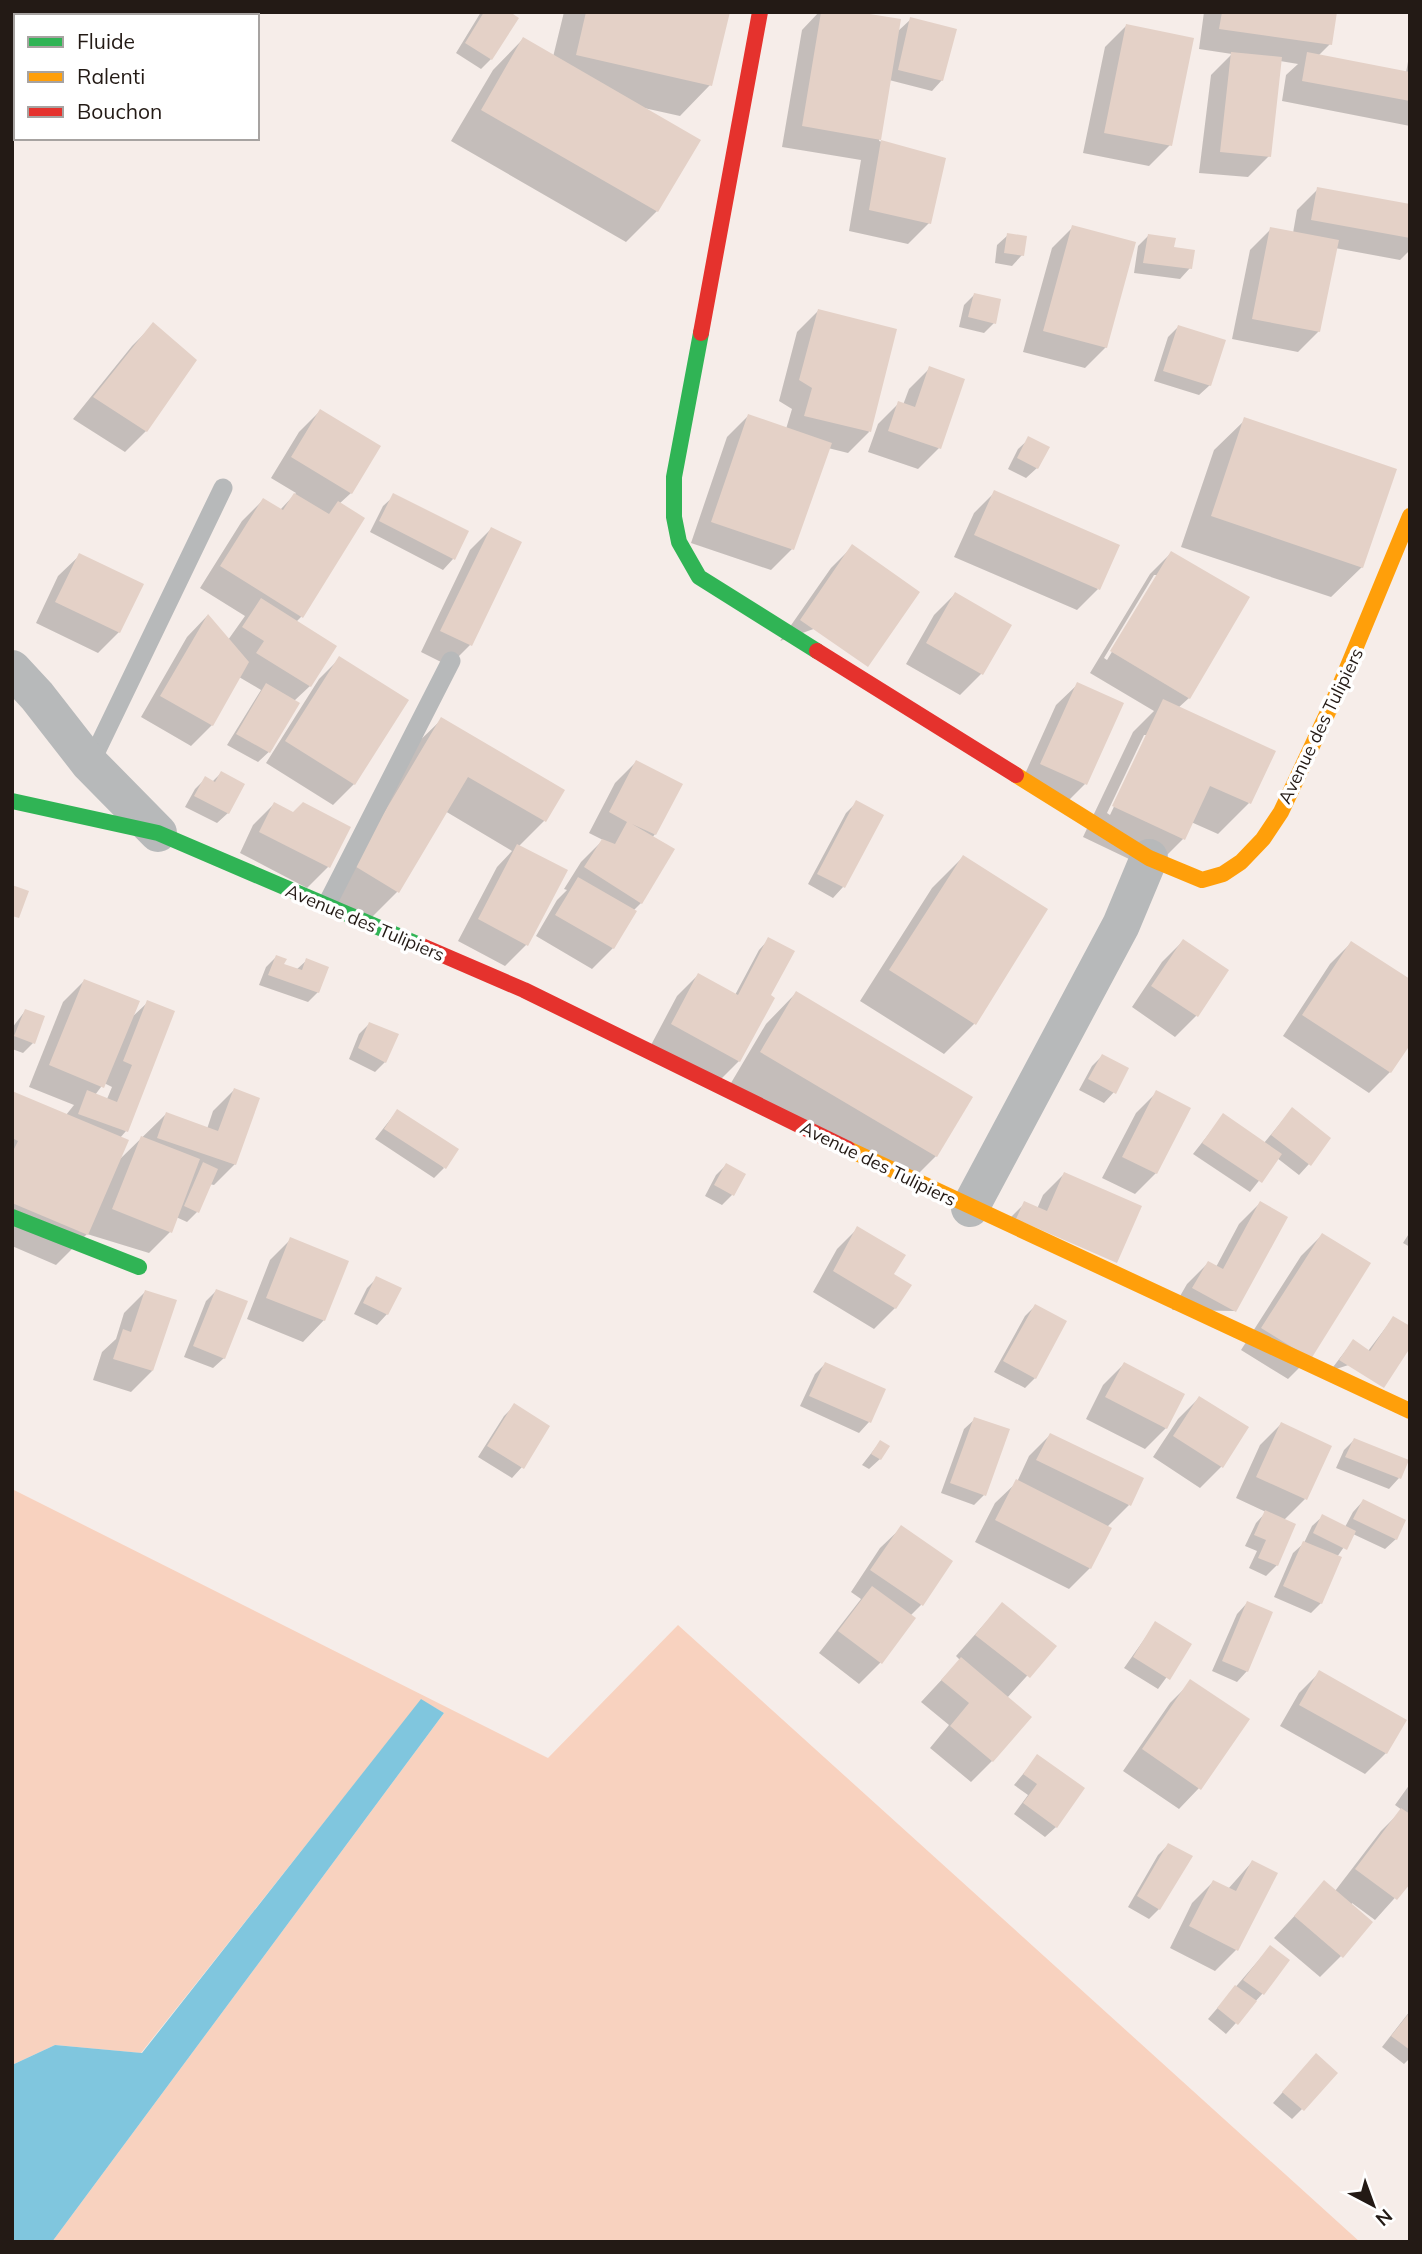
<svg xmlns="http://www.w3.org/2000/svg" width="1422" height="2254" viewBox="0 0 1422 2254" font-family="Mulish,sans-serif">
<rect width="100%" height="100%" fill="#f6ede9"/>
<path fill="#f8d2bf" d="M12 1489 548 1758 678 1625 1360 2242H52L444 1713 421 1700 141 2053 55 2045 12 2065Z"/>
<path fill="#80c6de" d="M421 1699 444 1713 52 2242H12V2065L55 2045 142 2053Z"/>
<path fill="#0003" fill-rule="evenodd" d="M481 12H507L491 59 481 69 456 53Z
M564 12H728L710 85 680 116 644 108 657 211 626 242 451 141 493 70 523 39 553 57Z
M819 12H845L897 32 911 19 942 80 932 91 889 80 879 141 944 159 929 223 908 244 849 231 861 160 782 147 802 30Z
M1204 12H1334L1330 44 1318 56 1406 73 1410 50V126L1282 101 1286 75 1298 64 1280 61 1269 156 1248 177 1199 173 1211 75 1232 54 1199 49Z
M1126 26 1170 145 1149 166 1083 153 1105 47Z
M1318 189 1410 206V250L1400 260 1335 248 1319 331 1298 352 1232 339 1250 250 1271 229 1293 233 1297 210Z
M1073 227 1106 347 1085 368 1023 352 1052 248Z
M1008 235 1022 255 1012 266 995 263 997 245Z
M1148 236 1172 248 1190 268 1180 279 1134 273 1138 246Z
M974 295 994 323 984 333 959 327 964 305Z
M818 311 869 432 848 453 828 448 792 549 771 570 691 543 727 437 748 416 786 429 792 409 779 401 797 332Z
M153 325 195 360 146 431 125 452 73 419 132 346Z
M1178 327 1210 385 1199 395 1154 381 1168 337Z
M930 368 939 448 918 469 868 452 878 424 899 403 903 405 909 389Z
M320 411 351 493 339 504 301 617 296 622 334 646 310 686 294 701 272 749 258 762 227 745 261 690 239 677 212 725 191 746 141 717 187 637 207 616 228 640 245 616 200 588 242 521 263 500 280 510 296 493 271 478 299 432Z
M1245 420 1362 567 1331 597 1181 547 1214 450Z
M1029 439 1037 468 1026 478 1008 469 1018 449Z
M995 492 1098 589 1077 610 954 557 974 513Z
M394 496 467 532 453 559 443 570 370 532 383 506Z
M491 529 470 645 449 666 421 652 470 550Z
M852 547 917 592 780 641 831 568Z
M1171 553 1189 698 1178 708 1249 803 1218 834 1191 822 1183 839 1152 870 1083 837 1133 732 1154 711 1090 673 1150 574ZM1154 575H1158L1107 660 1104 658ZM1144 735H1148L1110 815 1107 813Z
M80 555 142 584 119 632 98 653 36 623 58 576Z
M955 594 1010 625 981 674 960 695 906 664 934 615Z
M340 658 354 784 333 805 266 763 319 679Z
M1078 684 1085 784 1064 805 1020 785 1056 705Z
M441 720 563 791 544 821 519 846 566 871 526 945 505 966 458 941 497 867 512 851 445 811 397 892 367 922 323 897 410 750Z
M636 762 655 834 652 838 641 903 633 911 613 948 592 969 536 936 557 900 567 890 564 889 581 862 603 840 589 833 615 783Z
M221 773 228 813 217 823 185 807 195 789 205 779 212 782Z
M857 802 882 816 843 887 833 898 808 884 846 813Z
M274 804 294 814 349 828 328 867 307 888 240 853 253 825Z
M963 857 974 1024 944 1054 860 1001 932 888Z
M769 939 770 993 739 1061 718 1082 651 1045 677 996 698 975 735 995 759 950Z
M1183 941 1227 970 1196 1016 1175 1037 1132 1007 1162 962Z
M1351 943 1390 1072 1369 1093 1283 1036 1330 964Z
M276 957 282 965 296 970 307 960 318 992 308 1002 259 985 266 967Z
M84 981 130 1019 148 1002 173 1012 126 1131 120 1138 118 1161 166 1114 207 1129 213 1111 234 1090 235 1164 214 1185 209 1184 197 1212 187 1222 176 1217 170 1232 149 1253 87 1234 56 1265 12 1246V1093L66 1115 74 1105 29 1087 63 1002ZM104 1083 112 1087 107 1099 95 1095Z
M796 993 936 1156 905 1187 731 1083 766 1024Z
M25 1011 33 1043 23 1053 12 1049V1028Z
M369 1024 385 1062 375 1072 349 1059 359 1034Z
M1102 1056 1114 1092 1104 1103 1079 1090 1092 1066Z
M1157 1092 1156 1173 1135 1194 1102 1178 1136 1113Z
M1292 1109 1309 1164 1299 1175 1277 1158 1250 1192 1193 1154 1223 1116 1264 1143Z
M397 1111 444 1168 434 1178 375 1139Z
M726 1165 732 1195 722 1205 705 1196 716 1175Z
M1064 1174 1140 1207 1004 1224 1025 1203 1037 1209 1043 1195Z
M1260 1203 1235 1311 1172 1310 1187 1284 1208 1263 1216 1267 1239 1224Z
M858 1228 892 1275 895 1308 874 1329 813 1292 837 1249Z
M1410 1232V1247L1403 1243Z
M1322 1235 1309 1358 1288 1379 1241 1350 1301 1256Z
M291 1239 324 1320 303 1342 247 1319 270 1260Z
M377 1278 387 1314 377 1325 354 1314 367 1288Z
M216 1291 224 1358 213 1368 184 1357 206 1301Z
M145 1292 152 1371 131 1392 93 1380 102 1352 116 1339 124 1313Z
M1035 1306V1378L1025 1388 994 1372 1025 1316Z
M1393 1318 1410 1345 1330 1371 1353 1341 1368 1351Z
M825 1364 884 1390 869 1422 859 1433 800 1406 815 1374Z
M1124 1364 1166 1428 1145 1449 1086 1419 1103 1385Z
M1199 1398 1246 1428 1221 1467 1200 1488 1153 1457 1178 1419Z
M514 1406 522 1467 512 1478 478 1457 504 1416Z
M975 1419 984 1495 974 1505 941 1493 964 1429Z
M1281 1424 1305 1499 1284 1520 1294 1524 1277 1565 1266 1576 1249 1568 1257 1551 1245 1546 1256 1523 1266 1512 1236 1498 1260 1445Z
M1050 1435 1129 1505 1107 1527 1090 1568 1069 1589 975 1542 995 1503 1017 1482 1029 1456Z
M1354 1440 1399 1478 1389 1489 1336 1468 1344 1450Z
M880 1442V1459L869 1469 862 1465Z
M1363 1501 1396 1539 1385 1549 1353 1534 1337 1557 1321 1603 1311 1613 1274 1597 1293 1553 1304 1543 1312 1526 1323 1516 1345 1527 1353 1512Z
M901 1528 921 1605 910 1616 914 1618 880 1663 859 1684 819 1653 861 1599 851 1592 880 1548Z
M1247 1603V1671L1237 1682 1212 1671 1237 1614Z
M1002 1604 1054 1646 1007 1698 992 1761 971 1782 930 1748 949 1725 921 1702 960 1660 956 1656Z
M1155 1624 1190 1645 1158 1689 1124 1668Z
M1320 1672 1405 1720 1386 1753 1365 1774 1280 1726 1299 1693Z
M1191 1682 1199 1788 1179 1809 1123 1771 1170 1703Z
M1038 1756 1056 1827 1045 1837 1014 1814 1028 1795 1014 1785Z
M1410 1784V1881L1375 1920 1352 1903 1341 1956 1320 1977 1274 1938 1325 1883 1335 1891 1381 1831 1402 1810 1395 1805Z
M1168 1845 1159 1909 1149 1919 1128 1907 1158 1855Z
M1252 1862 1236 1950 1215 1971 1170 1948 1192 1903 1213 1882 1228 1889Z
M1270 1947 1263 1993 1226 2034 1208 2019Z
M1410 2011V2058L1404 2064 1382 2047Z
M1306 2066 1302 2109 1292 2119 1273 2103Z"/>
<path fill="#e4d1c7" d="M484 12H510L519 18 492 60 465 43Z
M586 12H730L712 86 576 55Z
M821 12H857L901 19 881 140 802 126Z
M1222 12H1337L1332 45 1219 29Z
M910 17 957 29 943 81 898 70Z
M1126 24 1194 38 1172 146 1104 133Z
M523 37 701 140 658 212 481 110Z
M1231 52 1282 57 1271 157 1220 152Z
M1307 52 1410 72V101L1302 81Z
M881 140 946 158 931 224 869 210Z
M1317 187 1410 204V238L1311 220Z
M1072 225 1136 242 1107 348 1043 331Z
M1270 227 1339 240 1320 332 1252 319Z
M1007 233 1027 236 1024 256 1004 253Z
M1148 234 1176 238 1174 247 1195 250 1192 269 1143 263Z
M974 293 1001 299 996 324 968 317Z
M818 309 897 329 871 432 804 416 812 388 799 380Z
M153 322 197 360 147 432 93 397Z
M1178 325 1226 340 1211 386 1163 371Z
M929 366 965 379 941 449 888 431 898 401 915 407Z
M320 409 381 446 352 494 291 457Z
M748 414 832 443 794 550 711 522Z
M1244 417 1397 469 1363 568 1211 516Z
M1028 436 1050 447 1038 469 1017 458Z
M994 490 1120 545 1100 590 974 535Z
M294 493 329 514 338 501 365 518 303 618 220 566 263 498 283 510Z
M393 493 469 531 455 560 379 521Z
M491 527 522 542 472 646 440 631Z
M852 544 920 592 868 667 800 620Z
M1171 551 1250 597 1190 699 1110 651Z
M79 553 144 584 120 633 55 602Z
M955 592 1012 625 983 675 926 643Z
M261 598 337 646 311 687 256 653 264 641 242 627Z
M208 614 249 662 213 726 160 696Z
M339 656 409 700 355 785 285 741Z
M1077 682 1124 703 1087 785 1040 764Z
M266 683 300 703 270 753 236 734Z
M1163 699 1276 751 1251 804 1210 786 1185 840 1112 806Z
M441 717 565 790 546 822 468 777 399 893 353 865Z
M636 760 683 784 656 835 632 824 675 849 642 904 584 867 602 839 615 844 627 822 609 812Z
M221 771 245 784 229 814 194 796 205 776 215 782Z
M856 800 884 815 845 888 817 874Z
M274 802 293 812 303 802 351 827 330 868 259 832Z
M517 844 568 870 528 946 478 919Z
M963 855 1048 909 976 1025 889 970Z
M578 877 637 911 614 949 555 915Z
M12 885 29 891 19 918 12 916Z
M768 937 795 951 771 995 775 998 740 1062 671 1024 698 973 738 995Z
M1183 939 1229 970 1198 1017 1151 986Z
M1351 941 1410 979V1045L1391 1073 1302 1015Z
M276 955 287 959 284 964 302 970 306 958 329 967 319 993 268 975Z
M84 979 140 1001 104 1088 49 1065Z
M796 991 973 1097 937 1157 760 1052Z
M147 1000 175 1011 128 1132 78 1114 87 1090 117 1102 132 1065 123 1061Z
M25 1009 45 1016 35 1044 14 1036Z
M369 1022 399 1034 386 1063 358 1048Z
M1102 1054 1129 1068 1116 1094 1088 1079Z
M234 1088 260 1098 236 1165 157 1138 166 1112 218 1131Z
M1156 1090 1191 1108 1157 1174 1122 1157Z
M12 1091 129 1140 88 1235 12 1203V1153L18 1141 12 1138Z
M1292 1107 1331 1138 1311 1166 1271 1135Z
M397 1109 459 1149 446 1169 384 1129Z
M1223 1113 1282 1154 1262 1183 1202 1143Z
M141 1136 200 1159 172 1233 112 1209Z
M203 1162 218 1169 199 1213 184 1206Z
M726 1163 746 1174 734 1196 714 1185Z
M1064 1172 1142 1206 1117 1263 1016 1219 1024 1201 1047 1211Z
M1260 1201 1288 1217 1236 1312 1192 1288 1208 1261 1223 1269Z
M857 1226 906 1255 894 1274 912 1285 896 1309 833 1271Z
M1322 1233 1371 1263 1311 1359 1261 1328Z
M290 1237 349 1261 325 1321 266 1298Z
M376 1276 402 1288 388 1315 363 1303Z
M216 1289 248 1301 225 1359 193 1346Z
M145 1290 177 1300 153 1371 113 1359 123 1329 131 1332Z
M1035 1304 1067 1321 1036 1379 1003 1361Z
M1393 1316 1410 1326V1348L1384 1388 1339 1360 1353 1339 1370 1351Z
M825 1362 886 1389 871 1423 809 1396Z
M1124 1362 1185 1394 1167 1429 1105 1397Z
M1199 1396 1249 1427 1223 1468 1173 1436Z
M514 1403 550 1426 524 1469 487 1446Z
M974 1417 1010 1429 986 1496 950 1483Z
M1281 1422 1332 1446 1307 1500 1256 1477Z
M1050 1433 1144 1478 1131 1506 1036 1460Z
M1354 1438 1409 1460 1401 1479 1345 1457Z
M880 1440 890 1446 881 1460 871 1454Z
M1016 1479 1112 1528 1091 1569 995 1520Z
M1363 1499 1406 1520 1397 1540 1353 1519Z
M1265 1510 1296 1524 1278 1566 1258 1558 1266 1540 1254 1535Z
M1322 1514 1356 1531 1347 1550 1313 1533Z
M901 1525 953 1561 923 1606 870 1570Z
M1303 1541 1342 1557 1322 1604 1283 1586Z
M872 1586 916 1618 882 1664 838 1631Z
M1247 1601 1273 1612 1248 1672 1222 1661Z
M1002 1602 1057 1646 1030 1678 975 1635Z
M1155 1621 1192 1644 1170 1680 1133 1657Z
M961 1657 1032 1717 993 1762 950 1726 969 1703 941 1680Z
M1319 1670 1407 1720 1387 1754 1299 1705Z
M1190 1679 1250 1719 1201 1790 1142 1749Z
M1037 1754 1085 1788 1057 1828 1023 1803 1037 1784 1023 1774Z
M1401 1808 1410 1814V1884L1397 1900 1355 1869Z
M1168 1843 1193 1856 1160 1910 1137 1896Z
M1252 1860 1278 1873 1238 1951 1189 1926 1213 1880 1236 1891Z
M1324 1880 1373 1922 1343 1958 1294 1916Z
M1270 1945 1290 1960 1264 1995 1243 1980Z
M1235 1985 1257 2001 1238 2025 1217 2008Z
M1410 2012V2050L1391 2036Z
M1316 2053 1338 2073 1304 2111 1282 2092Z"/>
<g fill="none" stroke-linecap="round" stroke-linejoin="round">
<path stroke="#b7b9ba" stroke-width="19" d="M90 764 223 488
M326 906 451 661"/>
<path stroke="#b7b9ba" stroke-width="38" d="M12 669 37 696 90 764 158 833
M970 1208 1121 925 1149 858"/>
<path stroke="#30b455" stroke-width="16" d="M701 333 674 477V517L679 542 699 577 817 651
M12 801 158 833 422 946
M12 1217 139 1267"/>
<path stroke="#ff9f0a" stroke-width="16" d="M1016 775 1149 858 1202 880 1223 874 1241 862 1263 839 1281 812 1336 695 1410 516
M848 1149 1410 1411"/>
<path stroke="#e5322d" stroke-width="16" d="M701 333 760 12
M817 651 1016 775
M422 946 524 990 848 1149"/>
</g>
<g text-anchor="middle" stroke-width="7" stroke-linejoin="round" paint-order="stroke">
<g font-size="18" fill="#231a15" stroke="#fff">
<text transform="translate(1321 726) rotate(-64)" y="6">Avenue des Tulipiers</text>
<text transform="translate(365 923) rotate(23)" y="6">Avenue des Tulipiers</text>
<text transform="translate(878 1164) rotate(26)" y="6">Avenue des Tulipiers</text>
</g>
</g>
<rect width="1422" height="2254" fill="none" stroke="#231a15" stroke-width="28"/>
<rect x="14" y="14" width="245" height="126" fill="#ffffff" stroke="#a7a3a1" stroke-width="2"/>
<rect x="28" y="37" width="35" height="10" fill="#30b455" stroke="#a7a3a1" stroke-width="2"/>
<text x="77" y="49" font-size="21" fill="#231a15">Fluide</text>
<rect x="28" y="72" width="35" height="10" fill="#ff9f0a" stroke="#a7a3a1" stroke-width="2"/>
<text x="77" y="84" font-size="21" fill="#231a15">Ralenti</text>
<rect x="28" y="107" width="35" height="10" fill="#e5322d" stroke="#a7a3a1" stroke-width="2"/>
<text x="77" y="119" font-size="21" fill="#231a15">Bouchon</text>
<g transform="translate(1373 2205) rotate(139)" stroke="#ffffff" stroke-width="5" paint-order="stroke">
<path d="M0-5L12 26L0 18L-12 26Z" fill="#231a15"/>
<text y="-10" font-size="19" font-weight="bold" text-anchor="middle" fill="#231a15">N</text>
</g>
</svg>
